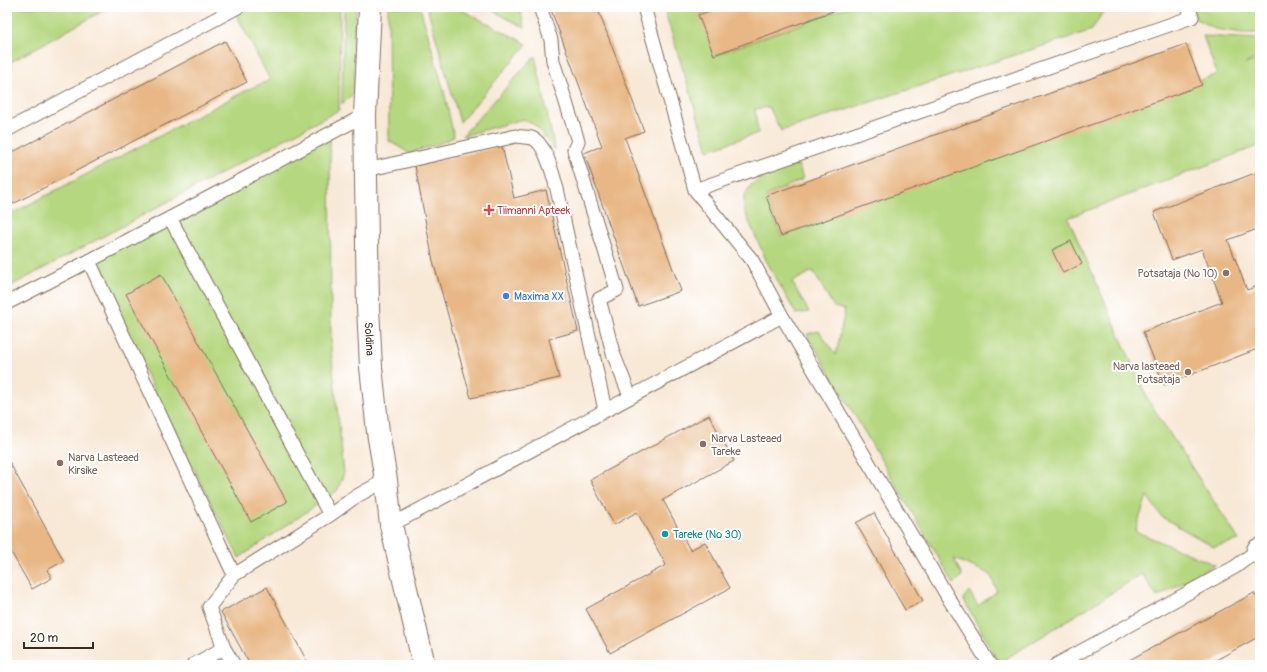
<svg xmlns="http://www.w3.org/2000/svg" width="1267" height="672" viewBox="0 0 1267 672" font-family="Pangolin,sans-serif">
<rect width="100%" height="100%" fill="#fff"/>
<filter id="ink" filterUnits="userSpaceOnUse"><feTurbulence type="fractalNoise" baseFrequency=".025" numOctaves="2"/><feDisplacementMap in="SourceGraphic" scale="8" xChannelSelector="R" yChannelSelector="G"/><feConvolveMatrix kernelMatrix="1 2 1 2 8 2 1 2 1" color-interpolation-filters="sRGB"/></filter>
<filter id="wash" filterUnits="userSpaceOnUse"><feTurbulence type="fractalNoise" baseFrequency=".012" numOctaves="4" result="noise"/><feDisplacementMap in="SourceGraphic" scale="16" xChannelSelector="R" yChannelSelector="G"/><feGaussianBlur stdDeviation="0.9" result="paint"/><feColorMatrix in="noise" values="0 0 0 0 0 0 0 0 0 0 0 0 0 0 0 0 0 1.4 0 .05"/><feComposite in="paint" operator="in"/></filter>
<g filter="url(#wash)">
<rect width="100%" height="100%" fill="#f8e8d6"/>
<path fill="#b5d77f" stroke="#78804e" d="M7 7H110L7 64Z
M239 7H340L339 110 7 288V216L251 88 270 80 234 10Z
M344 7H356L354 93 342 104Z
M388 7H420L444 91 454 137 438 144 409 153 389 141Z
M427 7H456L527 44 460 122Z
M486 7H519L525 28Z
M674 7H713L699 15 715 55 848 7H1115L1102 13 1092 30 781 131 769 107 755 109 758 133 708 150 665 12Z
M1192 7H1260V33H1243L1215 29 1196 19Z
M1203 36 1260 39V55L1245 64 1260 59V145L1068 218 1148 400 1239 540 1214 547 1162 517 1147 496 1135 531 1215 565 1157 597 1142 574 999 663 963 599 969 591 978 606 997 591 990 574 954 559 962 576 954 584 807 334 819 331 836 355 845 310 834 307 813 271 792 282 809 312 796 314 767 262 744 210V196L751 185 763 178 772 173 798 164 803 179 766 196 781 236 1217 74Z
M535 56 555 150 535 125 523 119 462 136Z
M330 133 331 350 344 473 337 491 239 558 89 261Z"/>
<g id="blocks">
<path fill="#e8b785" d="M550 7H597L644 131 625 138 681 291 638 306 584 153 602 146Z
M721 7H844L714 55 698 15Z
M225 41 247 82 7 207V155Z
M1186 44 1202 85 781 236 766 196Z
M502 146 514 198 546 190 578 331 549 339 559 378 471 398 433 261 415 166Z
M1260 171V228L1228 240 1247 290 1260 285V348L1164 385 1143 332 1222 302 1202 249 1172 260 1154 212Z
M1071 241 1082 264 1063 273 1052 250Z
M161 274 287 502 251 522 126 294Z
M709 415 734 461 663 500 690 550 705 542 730 588 610 653 586 609 666 565 637 512 614 525 590 480Z
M7 458 64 561 47 570 52 578 32 589 7 545Z
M874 513 923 601 905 610 856 523Z
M267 587 309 665H250L221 612Z
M1254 593 1260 604V636L1207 665H1120Z"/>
</g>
</g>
<g filter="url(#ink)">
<use href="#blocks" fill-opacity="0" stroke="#7d6c5e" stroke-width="1"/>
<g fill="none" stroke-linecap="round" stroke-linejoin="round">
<g stroke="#7d6c5e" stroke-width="15">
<path id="lane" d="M540 7 551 40 553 61 578 141 574 150 617 290 599 299 613 353 630 396
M644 7 695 190 752 260 782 316
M7 130 238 7
M366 170 516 136C521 137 527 137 532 138 546 143 553 176 557 189L605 410
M695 190 1192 17 1188 7
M170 218 330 515
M89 261 234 575
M7 303 89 261 365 115
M391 525 782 316 949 599 990 665
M224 648 234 665
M193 665 224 648 209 607 234 575 330 515 355 497 386 480
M1056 665 1235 567 1258 550"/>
</g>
<g stroke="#7d6c5e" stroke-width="24">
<path id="street" d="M1258 550 1260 554"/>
</g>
<g stroke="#7d6c5e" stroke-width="24">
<g id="secondary">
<path id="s1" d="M370 7 365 115 368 307 371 367 378 432 386 480 391 525 424 665"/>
</g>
</g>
<use href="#lane" stroke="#fff" stroke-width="13"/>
<use href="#street" stroke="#fff" stroke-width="22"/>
<use href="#secondary" stroke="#fff" stroke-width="22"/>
</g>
</g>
<path fill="#e0444e" stroke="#fff" stroke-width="1.5" d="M487 204h4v4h4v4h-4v4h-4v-4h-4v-4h4z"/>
<g fill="#8d6e63" stroke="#fff" stroke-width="1.5">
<circle cx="1226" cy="273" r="4"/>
<circle cx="1188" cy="372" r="4"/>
<circle cx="703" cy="444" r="4"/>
<circle cx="60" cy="463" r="4"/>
</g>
<circle fill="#3f7fe0" stroke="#fff" stroke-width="1.5" cx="506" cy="296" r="4"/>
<circle fill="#0f9aa8" stroke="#fff" stroke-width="1.5" cx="665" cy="534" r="4"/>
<g text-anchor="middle" stroke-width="4" stroke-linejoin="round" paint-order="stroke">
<g font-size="11" fill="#be3a42" stroke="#fff" text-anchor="start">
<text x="497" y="214">Tiimanni Apteek</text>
</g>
<g font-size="11" fill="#785e54" stroke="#fff" text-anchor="end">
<text x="1218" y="277">Potsataja (№ 10)</text>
<text x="1180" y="370">Narva lasteaed<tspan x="1180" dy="13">Potsataja</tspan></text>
<text x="711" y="442" text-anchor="start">Narva Lasteaed<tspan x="711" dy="13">Tareke</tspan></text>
<text x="68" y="461" text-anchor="start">Narva Lasteaed<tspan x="68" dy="13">Kirsike</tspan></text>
</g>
<g font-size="11" fill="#366cbe" stroke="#fff" text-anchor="start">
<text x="514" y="300">Maxima XX</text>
</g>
<g font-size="11" fill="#3b2a1e" stroke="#fff">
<text dy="4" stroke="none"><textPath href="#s1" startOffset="332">Soldina</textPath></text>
</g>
<g font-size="11" fill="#0d838f" stroke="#fff" text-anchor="start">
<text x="673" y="538">Tareke (№ 30)</text>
</g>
</g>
<rect width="1267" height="672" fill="none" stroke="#fff" stroke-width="24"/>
<path d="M24 642v6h69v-6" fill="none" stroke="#3b2a1e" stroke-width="2"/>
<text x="30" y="642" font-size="12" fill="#3b2a1e" stroke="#ffffff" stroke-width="3" paint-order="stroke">20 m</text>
</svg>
